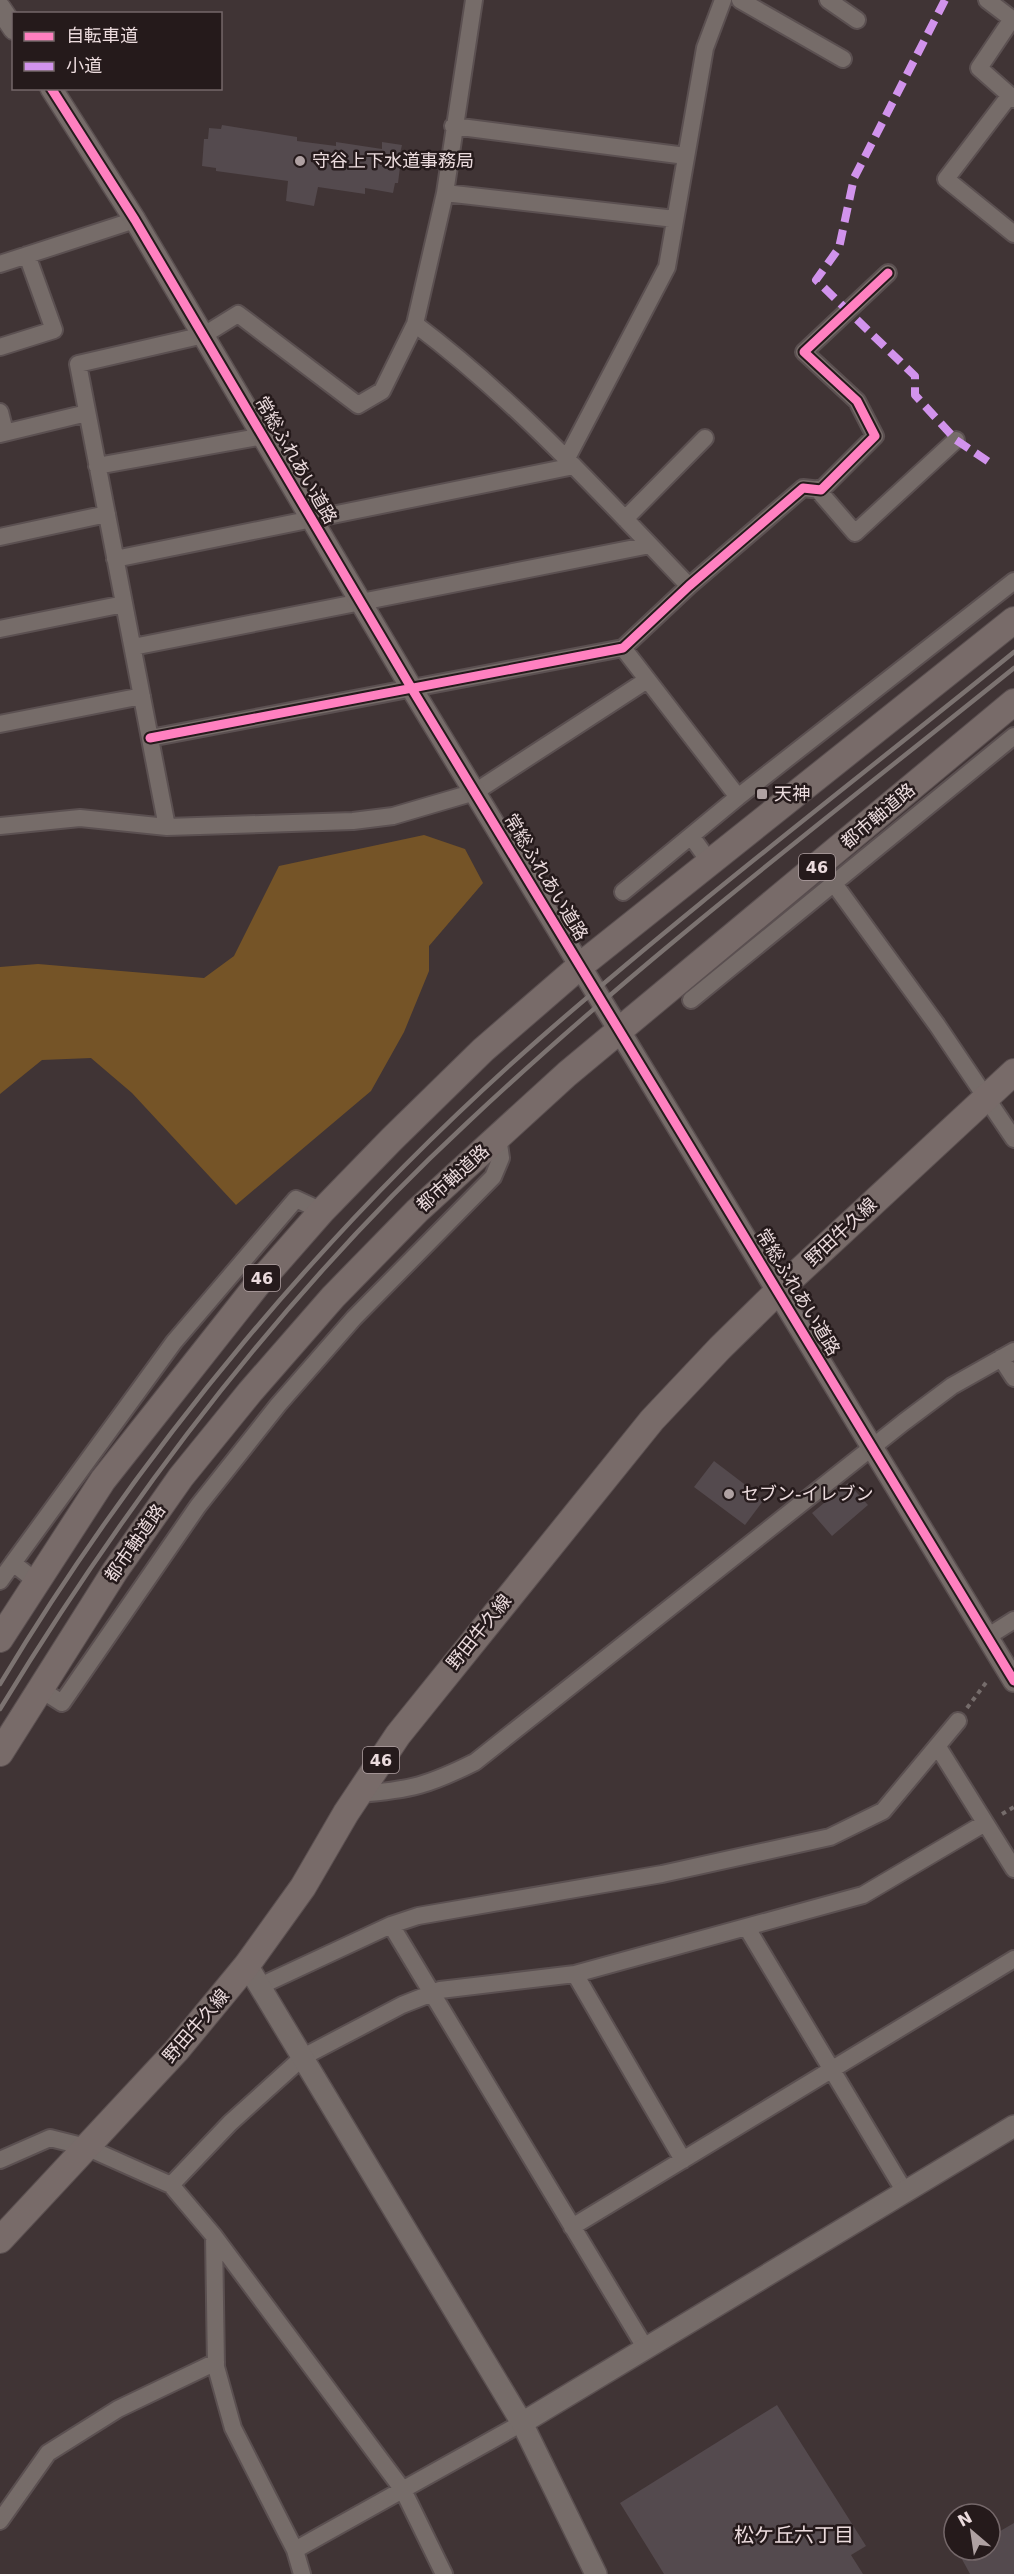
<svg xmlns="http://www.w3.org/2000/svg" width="1014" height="2574" viewBox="0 0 1014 2574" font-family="'DejaVu Sans','Noto Sans JP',sans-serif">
<rect width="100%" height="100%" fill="#403435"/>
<path fill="#755427" d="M424 835 465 849 483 883 429 946V971L404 1032 371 1091 236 1205 132 1093 91 1058 42 1060 0 1094V967L38 964 204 978 234 956 279 866Z"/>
<path fill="#544a4e" d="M222 125 297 137V141L336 146V142L382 149V142L402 145 397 166 400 167 398 183H395L393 193 365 188V194L318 187 314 206 286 201 288 181 216 171V168L202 166 204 139H208L209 128 221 129Z
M714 1461 756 1493 754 1495 763 1501 745 1525 694 1487Z
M848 1483 868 1505 832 1536 812 1513Z
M777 2405 866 2546 851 2555 863 2574H664L620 2503Z
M1014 2523V2574H970L957 2550H990V2537Z"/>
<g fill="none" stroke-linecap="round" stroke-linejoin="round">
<g stroke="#5b5051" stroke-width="20">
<path id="minor" d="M740 0 843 59
M828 0 857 20
M987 0 1012 19 979 68 1014 99
M1010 95 946 179 1014 234
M453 126 686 156
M445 193 675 219
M0 264 135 220
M415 324C516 400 602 495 689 586
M0 347 54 330 27 255
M0 412 5 432
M0 434 87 413
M567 458 667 267 705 48 723 0
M97 466 264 436
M817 489 855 533 956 440
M625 519 705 438
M0 537 107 514
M115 559 574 466
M0 629 124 604
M133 647 650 545
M623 648 738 797
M0 724 142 696
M150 738 623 648 689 586 803 488 821 490 875 436 857 401 804 352 888 273
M0 826 80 818 167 827 353 821 393 816 475 792 647 680
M167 827 78 364 204 335 238 314 358 405 382 391 415 324 445 193 474 0
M691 836 709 861
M835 885 937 1025 1014 1139
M623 892 738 797 1014 581
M691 1000 1014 736
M1001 1358 1014 1378
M13 1563 174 1342 296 1199 322 1211
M0 1581 13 1563 37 1582
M987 1637 1014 1620
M40 1689 62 1703 198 1506 278 1405 354 1318 493 1177 501 1158 498 1137
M938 1747 1014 1869
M359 1794C411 1790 429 1785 475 1762L904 1422 952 1386 1014 1351
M391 1925 646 2349
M747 1928 905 2192
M575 1974 683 2160
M260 1986 391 1925 418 1916 662 1874 830 1837 883 1811 958 1721
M0 2160 50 2138 86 2147 171 2185 214 2236 216 2367 233 2428 295 2550 302 2574
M171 2185 230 2123 303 2057 402 2005 440 1990 575 1974 863 1895 985 1823
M572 2227 1014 1959
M214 2236 403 2490 444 2574
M0 2521 48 2453 118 2409 216 2362
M295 2550 522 2423"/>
</g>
<g stroke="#5b5051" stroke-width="24">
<path id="tertiary" d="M0 8 14 29
M51 88 135 220 412 689 1014 1681
M247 1965 522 2423 596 2574
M522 2423 1014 2126"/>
</g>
<g stroke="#5b5051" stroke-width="28">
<path id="primary" d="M0 1639 103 1480 257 1285 322 1211 392 1139 483 1050 580 966 1014 620
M0 1753 115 1571 181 1477 250 1392 333 1297 417 1211 567 1074 1014 702
M0 2240 176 2051 247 1965 303 1887 346 1813 398 1735 652 1420 720 1348 778 1291 1014 1072"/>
</g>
<path stroke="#756c6b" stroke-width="4" stroke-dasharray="4.5 4.5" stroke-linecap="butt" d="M967 1708 988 1680
M1002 1814 1014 1807"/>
<use href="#minor" stroke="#766c69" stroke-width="16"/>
<use href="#tertiary" stroke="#766c69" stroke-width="21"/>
<use href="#primary" stroke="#786b69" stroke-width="26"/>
<path stroke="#7c7371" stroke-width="4.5" d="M0 1684C144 1445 328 1225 538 1040 692 905 855 781 1014 652
M0 1709C130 1496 283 1294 466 1124 639 961 829 817 1014 668"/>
<path stroke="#d193ec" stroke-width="8" stroke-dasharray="15 8" stroke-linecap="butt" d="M945 0 854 178 839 248 816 280 915 376V395L956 440 992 464"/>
<g stroke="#251a1b" stroke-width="13">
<path id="cycleway" d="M51 88 135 220 412 689 1014 1681
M150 738 623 648 689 586 803 488 821 490 875 436 857 401 804 352 888 273"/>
</g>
<use href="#cycleway" stroke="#ff80c0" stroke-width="9"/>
</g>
<g fill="#afa1a2" stroke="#251a1b" stroke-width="2">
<circle cx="300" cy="161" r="6"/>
<rect x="756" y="788" width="12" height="12" rx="3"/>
<circle cx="729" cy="1494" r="6"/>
</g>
<g text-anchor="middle" stroke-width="5" stroke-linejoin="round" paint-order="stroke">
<g fill="#251a1b" stroke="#b0a1a3" stroke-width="1.5">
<rect x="799" y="854" width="36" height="26" rx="4.5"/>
<rect x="244" y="1265" width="36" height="26" rx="4.5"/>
<rect x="363" y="1747" width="36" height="26" rx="4.5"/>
</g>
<g font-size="16" font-weight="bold" fill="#ebdbdd">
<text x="817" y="873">46</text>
<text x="262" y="1284">46</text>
<text x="381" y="1766">46</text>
</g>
<g font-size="18" fill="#ebdbdd" stroke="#251a1b" text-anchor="start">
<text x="312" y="167">守谷上下水道事務局</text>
<text x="774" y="800">天神</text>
<text x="741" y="1500">セブン-イレブン</text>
</g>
<g font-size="18" fill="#ebdbdd" stroke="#251a1b">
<text transform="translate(296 460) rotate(60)" y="6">常総ふれあい道路</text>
<text transform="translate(878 816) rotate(-40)" y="6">都市軸道路</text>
<text transform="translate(546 877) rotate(59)" y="6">常総ふれあい道路</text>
<text transform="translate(453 1178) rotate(-42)" y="6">都市軸道路</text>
<text transform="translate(841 1232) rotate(-43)" y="6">野田牛久線</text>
<text transform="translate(798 1292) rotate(59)" y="6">常総ふれあい道路</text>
<text transform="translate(135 1543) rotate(-55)" y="6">都市軸道路</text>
<text transform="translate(479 1632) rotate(-51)" y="6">野田牛久線</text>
<text transform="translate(196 2026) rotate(-49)" y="6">野田牛久線</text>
</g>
<g font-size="20" fill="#ebdbdd" stroke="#251a1b">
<text x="794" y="2542">松ケ丘六丁目</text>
</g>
</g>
<rect x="12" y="12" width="210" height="78" fill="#251a1b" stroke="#746769" stroke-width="1.5"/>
<rect x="24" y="32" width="30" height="9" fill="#ff80c0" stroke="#746769" stroke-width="1.5"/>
<text x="66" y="42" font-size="18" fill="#ebdbdd">自転車道</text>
<rect x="24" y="62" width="30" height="9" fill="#d193ec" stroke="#746769" stroke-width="1.5"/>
<text x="66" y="72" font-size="18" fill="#ebdbdd">小道</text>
<g transform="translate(972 2532) rotate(331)"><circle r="28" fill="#251a1b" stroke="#746769" stroke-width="1.5"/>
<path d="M0-4.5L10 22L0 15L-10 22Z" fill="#afa1a2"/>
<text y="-9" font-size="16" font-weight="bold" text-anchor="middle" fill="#ebdbdd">N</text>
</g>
</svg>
